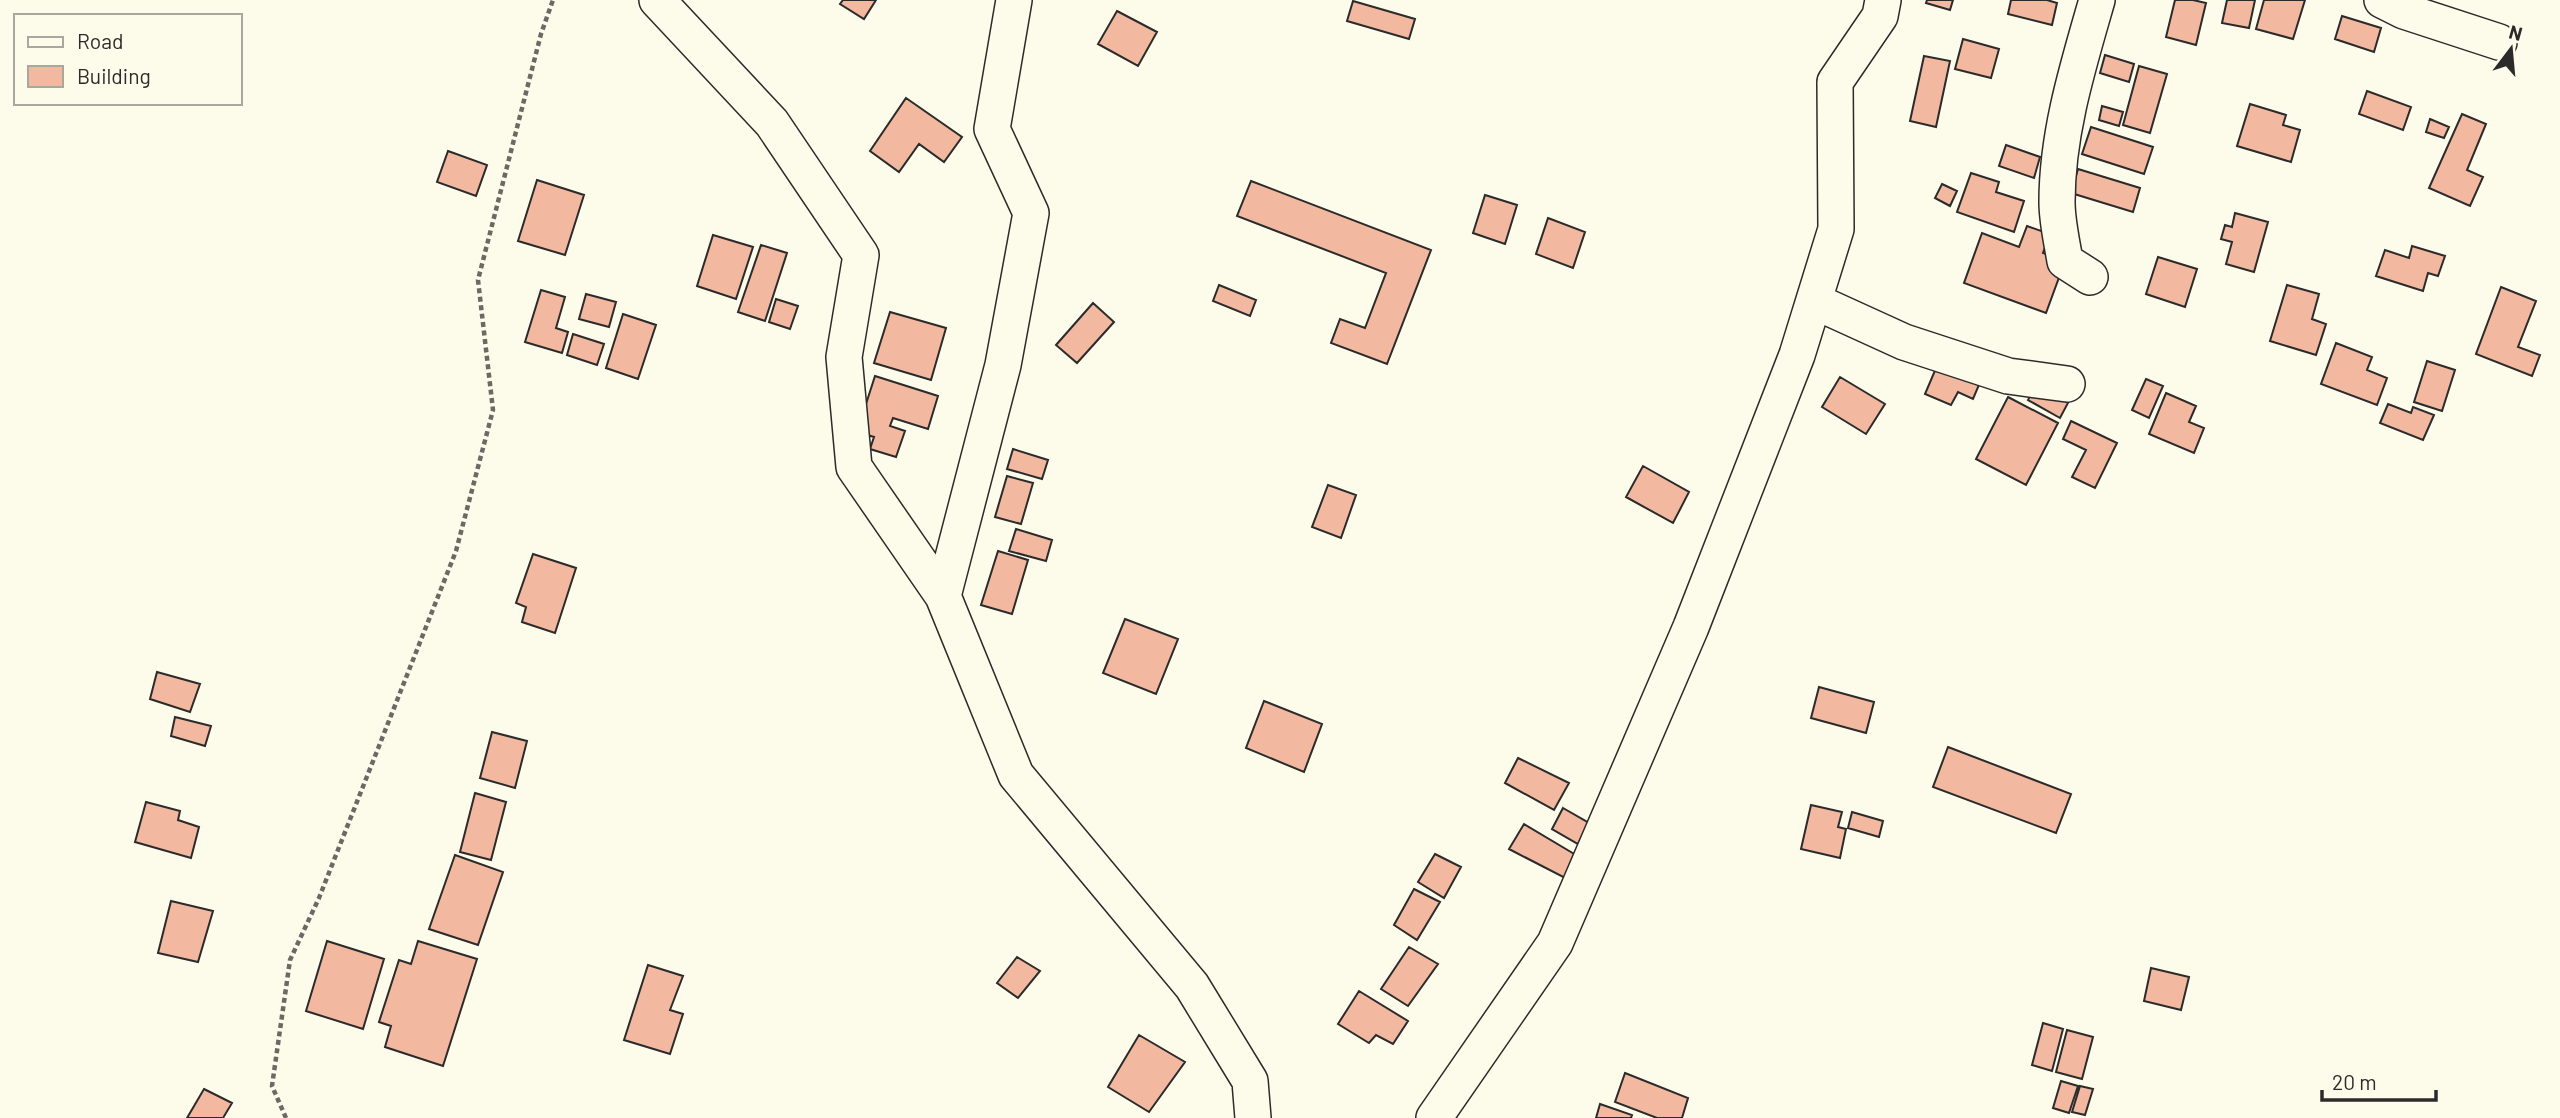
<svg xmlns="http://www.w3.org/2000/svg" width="2560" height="1118" viewBox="0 0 2560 1118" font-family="Barlow,sans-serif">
<rect width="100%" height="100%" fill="#fdfbea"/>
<path fill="#f2b8a0" stroke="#2b2b2b" stroke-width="2" d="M843 0H876L864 19 840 4Z
M1927 0H1953L1950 10 1926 3Z
M2011 0H2047L2057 3 2052 25 2008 14Z
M2175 0H2193L2206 3 2196 45 2166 37Z
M2227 0H2255L2249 28 2222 23Z
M2264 0H2305L2293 39 2256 29Z
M1353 1 1415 19 1409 39 1347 21Z
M1117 11 1157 32 1138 66 1098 44Z
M2342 16 2381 28 2374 52 2335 39Z
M1963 39 1999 49 1991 78 1955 69Z
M2105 55 2134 64 2129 82 2100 73Z
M1924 56 1950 61 1936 127 1910 121Z
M2139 66 2167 74 2150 133 2123 125Z
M2367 91 2411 107 2403 130 2359 114Z
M906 98 962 137 944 162 919 144 899 172 870 151Z
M2250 104 2286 115 2283 125 2300 130 2291 162 2237 146Z
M2102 106 2123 112 2119 126 2099 120Z
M2462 114 2486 124 2467 170 2483 177 2470 206 2429 188Z
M2430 119 2449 127 2444 138 2426 132Z
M2091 127 2153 147 2144 174 2082 154Z
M2006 145 2040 157 2034 178 1999 166Z
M448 151 487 165 476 196 437 182Z
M2078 169 2140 188 2133 212 2071 193Z
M1971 173 1999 182 1996 192 2024 201 2014 232 1957 212Z
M537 180 584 195 565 255 518 241Z
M1251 181 1431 250 1387 364 1331 343 1340 319 1365 328 1386 273 1237 216Z
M1942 184 1957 191 1950 206 1935 198Z
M1485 195 1517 205 1505 244 1473 233Z
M2235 213 2268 222 2254 272 2226 264 2232 242 2221 239 2225 225 2232 227Z
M1548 218 1585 232 1573 268 1536 254Z
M2027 226 2050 234 2043 253 2065 261 2046 313 1964 283 1982 233 2019 247Z
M713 235 753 247 736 299 697 286Z
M761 245 787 253 765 321 738 312Z
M2412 246 2445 256 2438 276 2428 273 2423 291 2376 276 2385 250 2409 258Z
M2158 257 2197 269 2185 307 2146 294Z
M1219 285 1256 300 1250 316 1213 301Z
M2287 285 2319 294 2312 319 2326 324 2316 355 2270 341Z
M2501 287 2536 301 2518 347 2540 355 2532 376 2476 354Z
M541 290 565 297 556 328 568 332 562 353 525 342Z
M586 294 616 302 609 327 579 319Z
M776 299 798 306 790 329 769 322Z
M1093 303 1114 322 1077 363 1056 345Z
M890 312 946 328 931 380 874 363Z
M623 314 656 325 638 379 606 368Z
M573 334 604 344 597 365 567 355Z
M2336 343 2372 357 2367 370 2387 378 2377 405 2321 384Z
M1939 361 1981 380 1973 399 1958 392 1951 405 1925 394Z
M2427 361 2455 370 2442 411 2414 402Z
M875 376 938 396 928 429 893 418 890 426 905 431 896 457 870 449 874 437 857 432Z
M1840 377 1885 404 1866 434 1822 407Z
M2146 379 2163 386 2149 418 2132 410Z
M2037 383 2069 401 2060 418 2028 400Z
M2166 393 2196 406 2189 422 2204 428 2194 453 2149 434Z
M2008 397 2058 423 2026 485 1976 459Z
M2388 404 2411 413 2413 407 2434 415 2423 440 2380 423Z
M2071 421 2117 443 2095 488 2072 477 2086 450 2063 439Z
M1013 449 1048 460 1042 479 1007 469Z
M1643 466 1689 492 1673 523 1626 497Z
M1007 476 1033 483 1021 524 995 517Z
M1328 485 1356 495 1341 538 1312 527Z
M1016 529 1052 540 1046 561 1009 551Z
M998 551 1028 560 1012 614 981 605Z
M533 554 576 568 555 633 522 622 526 607 516 603Z
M1125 619 1178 639 1156 694 1103 673Z
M157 672 200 684 190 712 150 699Z
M1819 687 1874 702 1866 733 1811 718Z
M1264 701 1322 724 1304 772 1246 748Z
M175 717 211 726 205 746 171 736Z
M492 732 527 741 515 788 480 778Z
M1948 747 2071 794 2056 833 1933 787Z
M1518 758 1569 783 1554 810 1505 783Z
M475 793 506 802 491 860 460 852Z
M146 802 180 811 178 820 199 827 191 858 135 842Z
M1811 805 1842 812 1838 827 1846 829 1840 858 1801 849Z
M1563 808 1589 823 1578 844 1552 829Z
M1852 812 1883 821 1879 837 1848 828Z
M1524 824 1581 858 1569 880 1509 849Z
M1435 854 1461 867 1444 898 1418 882Z
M455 855 503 872 478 945 429 929Z
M1414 889 1440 902 1417 940 1394 925Z
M171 901 213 911 198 962 158 953Z
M327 941 384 959 363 1029 306 1011Z
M418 941 477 959 443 1066 385 1047 391 1026 379 1022 399 960 411 964Z
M1409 947 1438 964 1408 1006 1381 989Z
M1017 957 1040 971 1018 998 997 983Z
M648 965 683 976 670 1010 683 1014 670 1054 624 1040Z
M2151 968 2189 977 2181 1010 2144 1001Z
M1359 991 1408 1021 1393 1044 1376 1035 1369 1043 1338 1024Z
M2043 1023 2063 1029 2052 1071 2032 1065Z
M2067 1030 2093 1037 2082 1079 2056 1072Z
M1139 1035 1185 1062 1149 1112 1108 1087Z
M1625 1073 1688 1098 1682 1118H1657L1615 1102Z
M2061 1081 2078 1086 2069 1113 2053 1108Z
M2080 1086 2093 1089 2085 1115 2072 1112Z
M204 1089 232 1103 223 1118H187Z
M1600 1104 1632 1115 1631 1118H1596Z"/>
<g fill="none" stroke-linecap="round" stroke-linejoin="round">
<g stroke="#2b2b2b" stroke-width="38">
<path id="minor" d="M657 0 772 123 861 255 844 357 854 467 943 596
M1014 0 992 129 1031 213 1003 365 943 596 1016 775 1192 986 1250 1081 1253 1118
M2382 0 2404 11 2499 42
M2090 277 2065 261C2062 242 2057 222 2057 202 2057 133 2078 66 2097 0
M1814 301 1904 342 2008 376 2067 384
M1434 1118 1555 943 1691 627 1797 355 1836 229 1835 82 1880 16 1883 0"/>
</g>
<path stroke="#6a6964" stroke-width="4.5" stroke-dasharray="5 3.5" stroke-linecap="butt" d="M286 1118 272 1086 290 960 319 898 456 551 493 410 478 280 541 34 553 0"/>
<use href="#minor" stroke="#fdfbea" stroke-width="35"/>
</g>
<rect x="14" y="14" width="228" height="91" fill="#fdfbea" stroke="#a9a89e" stroke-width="2"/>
<rect x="28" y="37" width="35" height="10" fill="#fdfbea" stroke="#a9a89e" stroke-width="2"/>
<text x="77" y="49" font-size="21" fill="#2b2b2b">Road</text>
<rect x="28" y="66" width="35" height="21" fill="#f2b8a0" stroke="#a9a89e" stroke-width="2"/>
<text x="77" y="84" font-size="21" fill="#2b2b2b">Building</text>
<g transform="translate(2511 49) rotate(16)" stroke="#fdfbea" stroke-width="5" paint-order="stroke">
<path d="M0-5L12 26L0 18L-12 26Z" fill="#2b2b2b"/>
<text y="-10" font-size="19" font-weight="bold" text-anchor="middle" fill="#2b2b2b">N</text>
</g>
<path d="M2322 1090v10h114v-10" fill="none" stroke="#2b2b2b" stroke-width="3.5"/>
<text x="2332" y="1090" font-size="21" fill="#2b2b2b" stroke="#fdfbea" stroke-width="5" paint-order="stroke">20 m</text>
</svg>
